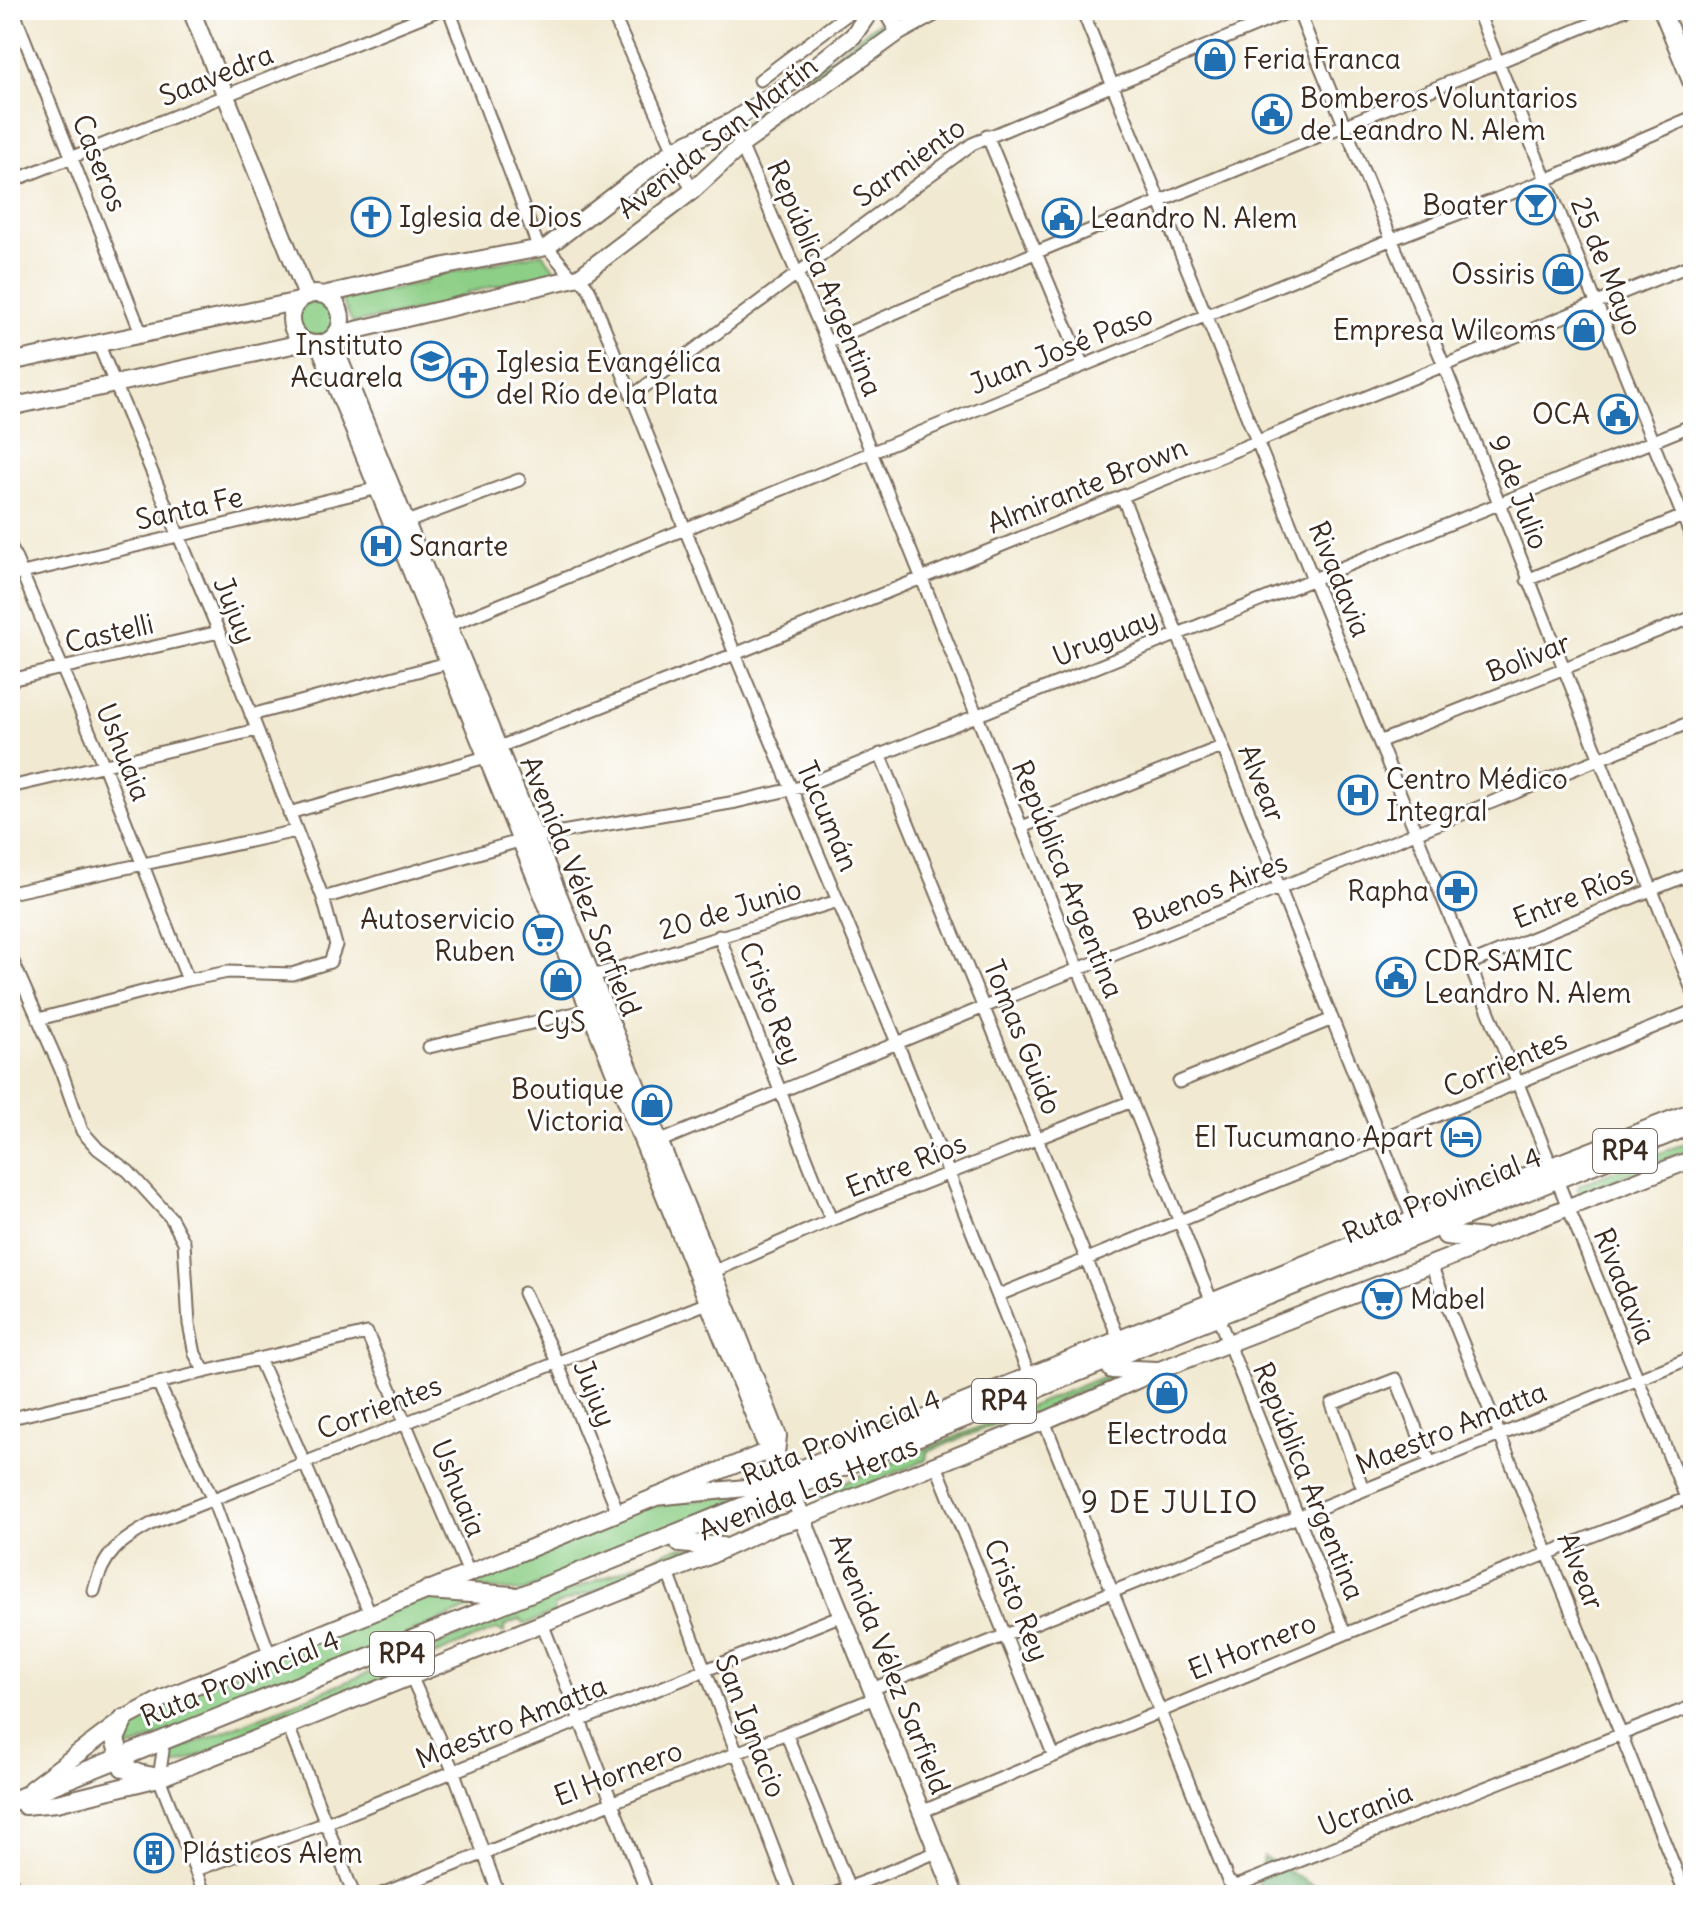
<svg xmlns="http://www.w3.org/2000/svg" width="1703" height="1905" viewBox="0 0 1703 1905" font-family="Delius,sans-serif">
<rect width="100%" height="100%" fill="#fff"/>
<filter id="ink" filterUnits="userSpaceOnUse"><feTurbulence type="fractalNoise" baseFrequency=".0125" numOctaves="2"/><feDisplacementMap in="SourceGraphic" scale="16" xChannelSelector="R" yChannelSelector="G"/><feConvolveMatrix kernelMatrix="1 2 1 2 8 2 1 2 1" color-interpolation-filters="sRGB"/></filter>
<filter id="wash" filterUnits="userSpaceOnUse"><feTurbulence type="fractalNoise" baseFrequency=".006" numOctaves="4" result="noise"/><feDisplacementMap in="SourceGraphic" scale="32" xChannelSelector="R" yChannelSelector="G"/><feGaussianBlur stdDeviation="1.8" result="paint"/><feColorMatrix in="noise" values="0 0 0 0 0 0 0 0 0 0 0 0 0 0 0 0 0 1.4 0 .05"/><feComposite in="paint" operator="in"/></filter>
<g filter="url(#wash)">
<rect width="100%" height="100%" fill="#f1e9d1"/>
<path fill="#8ecf87" stroke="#647c52" stroke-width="2" d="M879 22 885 32 746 140 740 126Z
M542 253 559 275 534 284 527 278 467 293 457 303 353 323 341 299 424 283 429 277Z
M298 319a18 18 0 1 1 36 0a18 18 0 1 1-36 0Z
M1693 1140V1148L1639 1169 1637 1175 1631 1173 1592 1188 1590 1194 1578 1192 1579 1185Z
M1112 1373 1132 1374 1123 1382 1113 1378 1057 1401 1055 1408 1027 1419 1020 1414 927 1452 926 1460 826 1502 819 1498 822 1491Z
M758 1492 521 1592 451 1585 640 1508Z
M679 1547 705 1549 654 1573 647 1569 591 1592 592 1598 587 1593 554 1606V1613L526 1624 520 1619 504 1626V1633L497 1629 421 1660 420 1667 176 1765 169 1762 173 1752Z
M423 1596 492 1599 123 1751C120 1729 134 1721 150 1709Z"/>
<path fill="#72b274" stroke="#566e49" stroke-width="2" d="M1263 1856 1329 1895H1259L1257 1891Z"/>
</g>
<g filter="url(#ink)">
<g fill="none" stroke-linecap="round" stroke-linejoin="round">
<g stroke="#7b6d5d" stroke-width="15">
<path id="minor" d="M13 10 142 335
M449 10 538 246
M611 10 692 191
M1082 10 1693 1515
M1298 10C1345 130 1396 249 1445 368 1529 576 1608 784 1693 992
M1477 10 1693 541
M760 80 853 10
M731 122 827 342 1345 1634
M987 135 1083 366
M10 182 439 10
M547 247 574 279
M579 277 589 289 735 654 898 1045 1029 1375
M827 342 1037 252 1625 10
M98 343 219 632 323 898
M632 396 972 144 1293 10
M1122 496 1413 1220
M407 522 519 480
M10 545 104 766 188 980
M10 576 383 487
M1527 580 1693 512
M448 626 1390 240 1546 180 1693 117
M10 680 219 632
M251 715 455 661
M1381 741 1693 617
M880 754 1119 1339
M10 787 257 730
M289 813 486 757 504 745 735 654 1693 264
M1022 827 1221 747
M10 893 296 831
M719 936 831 1220
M10 955 61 1070 82 1131 98 1149 128 1171 171 1218 184 1242 189 1324 195 1354 205 1372
M1471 963 1693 873
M586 978 838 901
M39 1019 188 980 228 972 292 974 330 962 336 945 323 898 533 837 736 802 801 787 1693 425
M429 1047 596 1008
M1179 1082 1330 1020
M656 1143 984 1007 1693 721
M1431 1265 1686 1895
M708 1274 831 1220 1132 1101
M524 1293 557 1362 618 1512
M999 1295 1693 1011
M259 1359 370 1613
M158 1383 213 1500 269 1653
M20 1416 367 1333 469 1573
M1044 1421 1228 1881 1236 1886 1693 1706
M936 1465 1053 1754
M1363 1489 1332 1404 1396 1379 1430 1463
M668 1573 791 1895
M94 1591C103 1553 120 1541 153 1523L715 1300
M542 1623 648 1895
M411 1676 453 1770 499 1895
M872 1689 1693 1357
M288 1726 354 1895
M786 1733 849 1888
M163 1751 159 1778 205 1895
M921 1812 1345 1634 1690 1497
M196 1870 326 1823 842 1615
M10 1877 15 1895
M379 1895 875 1698
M831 1895 937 1852"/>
</g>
<g stroke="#7b6d5d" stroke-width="20">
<path id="secondary" d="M191 10 307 296
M886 10 899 32
M1662 10 1693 86
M291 319a25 25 0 1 1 50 0a25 25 0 1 1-50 0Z
M323 295 445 266 547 247 674 150 731 122 809 71 853 36 871 10
M335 335 579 277 692 191 743 144 899 32 939 10
M331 339 723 1297 778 1436 776 1453
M319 344 764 1440 776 1453 955 1895
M10 362 299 301
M10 407 306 342
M654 1497 756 1487 1413 1220 1693 1111
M31 1789 124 1719 162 1699 761 1454 776 1453
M25 1806 57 1803 159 1778 709 1556 771 1527 803 1518 1044 1421 1157 1371 1466 1251 1486 1239 1693 1159"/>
</g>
<g stroke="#7b6d5d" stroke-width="22">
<path id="primary" d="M1446 1235 1486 1239
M1112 1369 1157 1371
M680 1543 722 1547
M428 1590 512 1596
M124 1719 115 1739 123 1767 138 1774 159 1778
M10 1802 1693 1124"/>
</g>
<use href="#minor" stroke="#fff" stroke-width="11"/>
<use href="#secondary" stroke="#fff" stroke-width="16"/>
<use href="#primary" stroke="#fff" stroke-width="18"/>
</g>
</g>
<defs>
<g id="shop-ring" transform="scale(2)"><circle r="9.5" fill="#fff" stroke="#1f6fb2" stroke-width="1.5"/><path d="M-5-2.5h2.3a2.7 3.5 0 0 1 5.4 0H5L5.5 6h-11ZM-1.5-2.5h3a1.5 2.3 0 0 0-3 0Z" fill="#1f6fb2"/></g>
<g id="civic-ring" transform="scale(2)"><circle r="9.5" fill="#fff" stroke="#1f6fb2" stroke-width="1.5"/><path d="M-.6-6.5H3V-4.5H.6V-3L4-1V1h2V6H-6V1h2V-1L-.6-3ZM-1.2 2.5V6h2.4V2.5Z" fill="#1f6fb2"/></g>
<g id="bar-ring" transform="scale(2)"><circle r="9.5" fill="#fff" stroke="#1f6fb2" stroke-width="1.5"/><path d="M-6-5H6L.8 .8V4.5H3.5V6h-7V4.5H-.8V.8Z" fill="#1f6fb2"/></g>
<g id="church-ring" transform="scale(2)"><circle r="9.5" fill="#fff" stroke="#1f6fb2" stroke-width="1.5"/><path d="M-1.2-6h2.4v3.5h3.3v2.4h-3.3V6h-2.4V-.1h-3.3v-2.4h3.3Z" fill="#1f6fb2"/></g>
<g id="school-ring" transform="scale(2)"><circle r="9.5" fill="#fff" stroke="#1f6fb2" stroke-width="1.5"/><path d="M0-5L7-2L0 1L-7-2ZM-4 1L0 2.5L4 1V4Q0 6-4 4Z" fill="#1f6fb2"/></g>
<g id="hospital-ring" transform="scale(2)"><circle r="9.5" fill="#fff" stroke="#1f6fb2" stroke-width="1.5"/><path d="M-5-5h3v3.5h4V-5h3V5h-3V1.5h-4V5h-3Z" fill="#1f6fb2"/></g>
<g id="pharmacy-ring" transform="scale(2)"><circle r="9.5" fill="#fff" stroke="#1f6fb2" stroke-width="1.5"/><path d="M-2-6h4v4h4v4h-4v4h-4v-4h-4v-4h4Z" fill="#1f6fb2"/></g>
<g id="supermarket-ring" transform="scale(2)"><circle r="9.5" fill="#fff" stroke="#1f6fb2" stroke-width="1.5"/><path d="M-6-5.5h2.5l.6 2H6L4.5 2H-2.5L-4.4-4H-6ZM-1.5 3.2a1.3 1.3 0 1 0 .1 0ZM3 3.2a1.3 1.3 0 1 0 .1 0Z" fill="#1f6fb2"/></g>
<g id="hotel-ring" transform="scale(2)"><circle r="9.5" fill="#fff" stroke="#1f6fb2" stroke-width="1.5"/><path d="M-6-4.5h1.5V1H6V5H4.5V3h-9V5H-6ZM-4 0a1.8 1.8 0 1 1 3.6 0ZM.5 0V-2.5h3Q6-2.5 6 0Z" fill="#1f6fb2"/></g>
<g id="building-ring" transform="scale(2)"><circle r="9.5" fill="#fff" stroke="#1f6fb2" stroke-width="1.5"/><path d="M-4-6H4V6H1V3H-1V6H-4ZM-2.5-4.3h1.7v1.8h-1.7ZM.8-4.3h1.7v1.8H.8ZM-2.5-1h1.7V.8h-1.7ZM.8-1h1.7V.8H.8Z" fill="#1f6fb2"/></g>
</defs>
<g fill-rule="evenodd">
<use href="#shop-ring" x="1215" y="59"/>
<use href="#civic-ring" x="1272" y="114"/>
<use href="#bar-ring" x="1536" y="205"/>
<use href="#church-ring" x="371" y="217"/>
<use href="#civic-ring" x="1062" y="218"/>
<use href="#shop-ring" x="1563" y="274"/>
<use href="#shop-ring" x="1584" y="330"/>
<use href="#school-ring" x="431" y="361"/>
<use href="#church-ring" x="468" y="378"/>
<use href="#civic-ring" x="1618" y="414"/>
<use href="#hospital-ring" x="381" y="546"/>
<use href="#hospital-ring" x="1358" y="795"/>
<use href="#pharmacy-ring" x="1457" y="891"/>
<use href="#supermarket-ring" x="543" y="935"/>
<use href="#civic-ring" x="1396" y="977"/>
<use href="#shop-ring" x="561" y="980"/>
<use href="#shop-ring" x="652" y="1105"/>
<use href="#hotel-ring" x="1461" y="1137"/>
<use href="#supermarket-ring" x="1382" y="1299"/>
<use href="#shop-ring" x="1167" y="1393"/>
<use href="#building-ring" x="154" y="1853"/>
</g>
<g text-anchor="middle" stroke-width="6" stroke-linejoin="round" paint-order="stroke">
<g fill="#fff" stroke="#766a62" stroke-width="2">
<rect x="1593" y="1129" width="64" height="44" rx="6"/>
<rect x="972" y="1379" width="64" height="44" rx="6"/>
<rect x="370" y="1632" width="64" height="44" rx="6"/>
</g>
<g font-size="26" font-weight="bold" fill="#3b2a1e">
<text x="1625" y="1160">RP4</text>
<text x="1004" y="1410">RP4</text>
<text x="402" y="1663">RP4</text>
</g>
<g font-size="28" fill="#3b2a1e" stroke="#fff" text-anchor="start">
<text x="1243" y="69">Feria Franca</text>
<text x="1300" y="108">Bomberos Voluntarios<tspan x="1300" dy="32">de Leandro N. Alem</tspan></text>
<text x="1508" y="215" text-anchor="end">Boater</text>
<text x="399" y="227">Iglesia de Dios</text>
<text x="1090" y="228">Leandro N. Alem</text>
<text x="1535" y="284" text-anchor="end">Ossiris</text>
<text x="1556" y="340" text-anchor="end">Empresa Wilcoms</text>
<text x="403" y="355" text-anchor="end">Instituto<tspan x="403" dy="32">Acuarela</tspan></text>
<text x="496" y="372">Iglesia Evangélica<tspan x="496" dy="32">del Río de la Plata</tspan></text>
<text x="1590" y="424" text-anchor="end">OCA</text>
<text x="409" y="556">Sanarte</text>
<text x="1386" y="789">Centro Médico<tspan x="1386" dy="32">Integral</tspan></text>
<text x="1429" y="901" text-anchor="end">Rapha</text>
<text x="515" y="929" text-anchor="end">Autoservicio<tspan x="515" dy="32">Ruben</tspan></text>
<text x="1424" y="971">CDR SAMIC<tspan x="1424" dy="32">Leandro N. Alem</tspan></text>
<text x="561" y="1032" text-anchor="middle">CyS</text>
<text x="624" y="1099" text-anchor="end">Boutique<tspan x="624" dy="32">Victoria</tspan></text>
<text x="1433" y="1147" text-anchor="end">El Tucumano Apart</text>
<text x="1410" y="1309">Mabel</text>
<text x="1167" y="1444" text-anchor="middle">Electroda</text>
<text x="182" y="1863">Plásticos Alem</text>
</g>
<g font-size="28" fill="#3b2a1e" stroke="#fff">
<text transform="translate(216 75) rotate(-22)" y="10">Saavedra</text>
<text transform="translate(717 137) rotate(-38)" y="10">Avenida San Martín</text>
<text transform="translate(909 162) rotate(-36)" y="10">Sarmiento</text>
<text transform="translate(100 163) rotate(68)" y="10">Caseros</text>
<text transform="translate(1607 266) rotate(68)" y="10">25 de Mayo</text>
<text transform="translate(825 278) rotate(67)" y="10">República Argentina</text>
<text transform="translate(1061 349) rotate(-22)" y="10">Juan José Paso</text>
<text transform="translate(1087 485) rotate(-22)" y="10">Almirante Brown</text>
<text transform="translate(1519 492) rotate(69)" y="10">9 de Julio</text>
<text transform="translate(189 508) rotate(-13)" y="10">Santa Fe</text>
<text transform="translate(1340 579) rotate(68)" y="10">Rivadavia</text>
<text transform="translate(235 610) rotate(68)" y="10">Jujuy</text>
<text transform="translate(109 633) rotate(-13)" y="10">Castelli</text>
<text transform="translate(1105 637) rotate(-22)" y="10">Uruguay</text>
<text transform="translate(1528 657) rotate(-22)" y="10">Bolivar</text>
<text transform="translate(124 752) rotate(68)" y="10">Ushuaia</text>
<text transform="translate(1262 783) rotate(68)" y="10">Alvear</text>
<text transform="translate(828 816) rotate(67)" y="10">Tucumán</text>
<text transform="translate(1068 879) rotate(68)" y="10">República Argentina</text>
<text transform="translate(581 886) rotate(68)" y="10">Avenida Vélez Sarfield</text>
<text transform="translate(1210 891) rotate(-22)" y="10">Buenos Aires</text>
<text transform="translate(1573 896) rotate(-22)" y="10">Entre Ríos</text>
<text transform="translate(730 909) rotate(-17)" y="10">20 de Junio</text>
<text transform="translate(771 1003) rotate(69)" y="10">Cristo Rey</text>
<text transform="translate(1023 1037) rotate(68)" y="10">Tomas Guido</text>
<text transform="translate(1505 1063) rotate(-23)" y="10">Corrientes</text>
<text transform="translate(906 1165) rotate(-22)" y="10">Entre Ríos</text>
<text transform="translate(1442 1195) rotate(-22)" y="10">Ruta Provincial 4</text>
<text transform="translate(1625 1286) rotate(68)" y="10">Rivadavia</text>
<text transform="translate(595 1393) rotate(68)" y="10">Jujuy</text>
<text transform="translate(379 1407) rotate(-21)" y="10">Corrientes</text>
<text transform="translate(1451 1428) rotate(-22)" y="10">Maestro Amatta</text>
<text transform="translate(841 1437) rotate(-22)" y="10">Ruta Provincial 4</text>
<text transform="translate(1309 1481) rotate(68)" y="10">República Argentina</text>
<text transform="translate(459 1488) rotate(68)" y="10">Ushuaia</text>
<text transform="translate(808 1488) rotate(-22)" y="10">Avenida Las Heras</text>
<text transform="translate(1581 1571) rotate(68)" y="10">Alvear</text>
<text transform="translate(1017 1600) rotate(68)" y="10">Cristo Rey</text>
<text transform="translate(1252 1646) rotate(-22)" y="10">El Hornero</text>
<text transform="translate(890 1664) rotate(68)" y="10">Avenida Vélez Sarfield</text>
<text transform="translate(240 1678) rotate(-22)" y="10">Ruta Provincial 4</text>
<text transform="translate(511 1722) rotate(-22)" y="10">Maestro Amatta</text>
<text transform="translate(751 1726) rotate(69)" y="10">San Ignacio</text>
<text transform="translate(618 1773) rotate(-21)" y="10">El Hornero</text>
<text transform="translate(1365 1809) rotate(-22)" y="10">Ucrania</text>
</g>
<g font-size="30" letter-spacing="2" fill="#3b2a1e" stroke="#fff">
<text x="1170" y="1513">9 DE JULIO</text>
</g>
</g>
<rect width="1703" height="1905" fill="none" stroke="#fff" stroke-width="40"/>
</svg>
